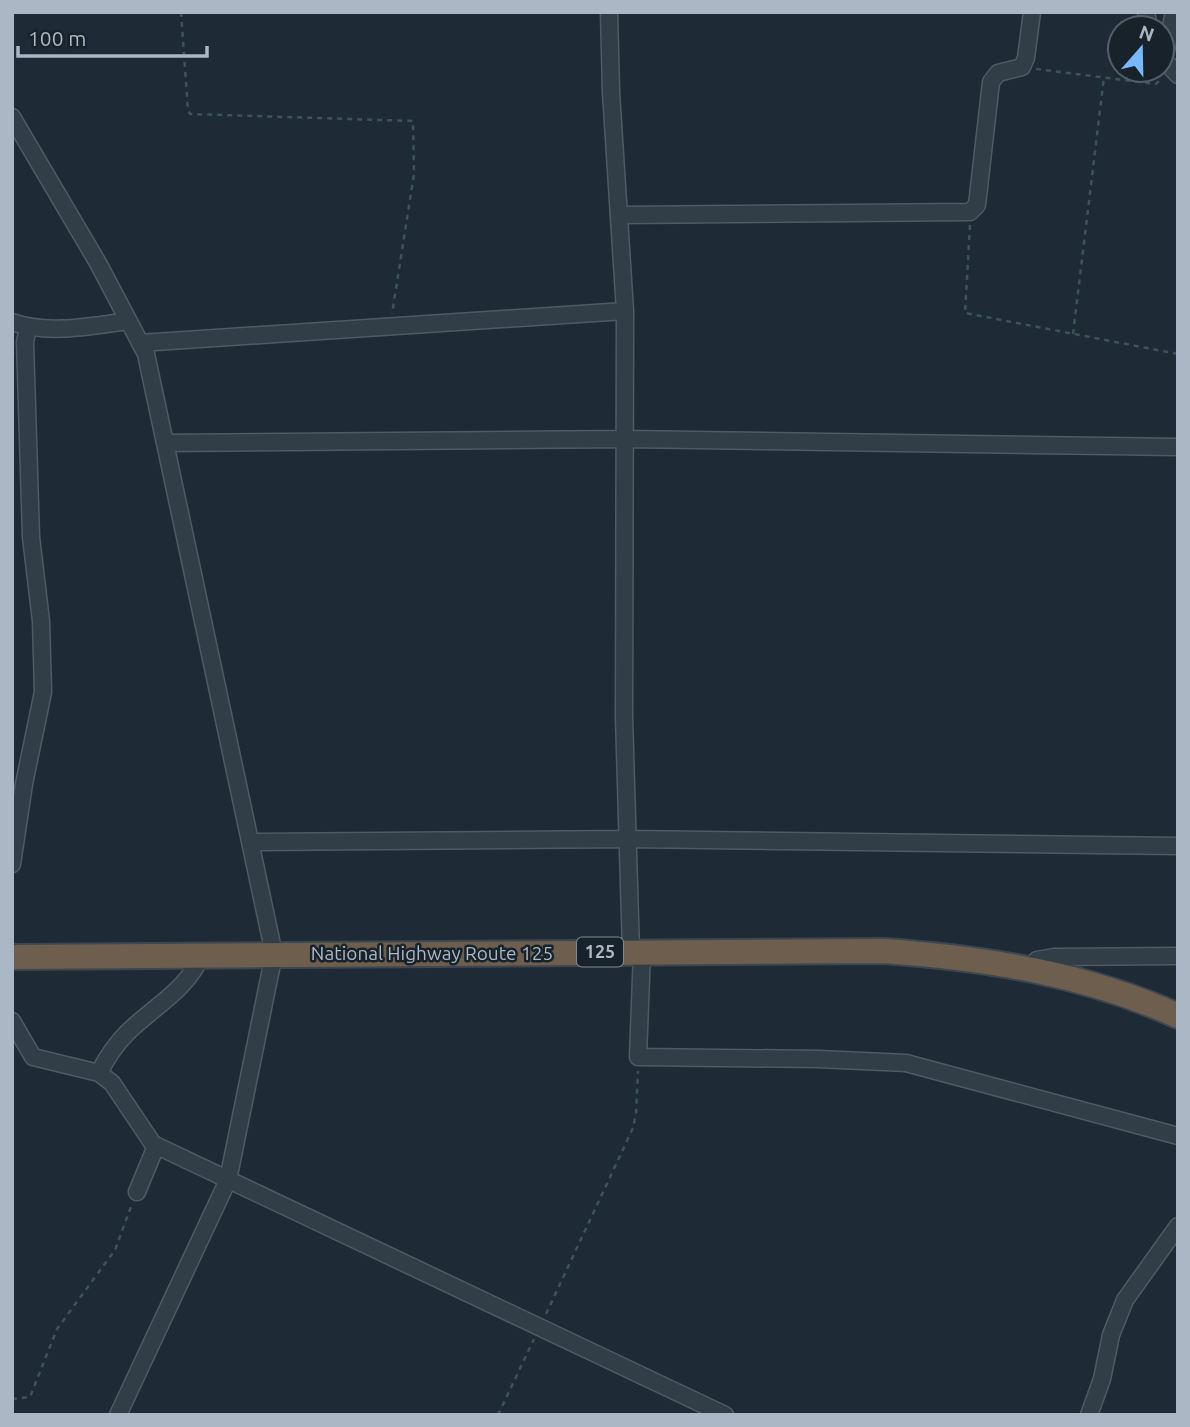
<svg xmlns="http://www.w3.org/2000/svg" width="1190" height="1427" viewBox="0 0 1190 1427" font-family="Ubuntu,sans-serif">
<rect width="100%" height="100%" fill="#1e2b36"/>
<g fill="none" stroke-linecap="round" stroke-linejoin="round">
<g stroke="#4f5a65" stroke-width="19">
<path id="minor" d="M609 12 611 92 625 311 624 717 631 952
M1146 12 1149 28
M1162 58 1178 75
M1164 60 1174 12
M12 117 98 263 146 354 274 954 228 1180 118 1415
M620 215 970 212 977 205 991 82 998 73 1022 67 1026 58 1032 12
M12 322C48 335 91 326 128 321
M140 343 625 311
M165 443 626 439 1178 447
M251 842 628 839 1178 846
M12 864 24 784 43 692 41 621 31 537 25 342 28 328
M642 951 638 1057 819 1059 906 1063 1178 1136
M1031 970 1037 960 1054 957 1178 956
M12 1021 33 1057 99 1073 112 1083 153 1144 725 1415
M99 1073C106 1059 115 1045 127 1033 154 1006 186 991 202 955
M137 1192 156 1146
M1089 1415 1102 1379 1111 1335 1125 1300 1178 1226"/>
</g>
<g stroke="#3c4751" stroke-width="28">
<path id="highway" d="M12 957 884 951C985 958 1086 974 1178 1016"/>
</g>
<path stroke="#3d5455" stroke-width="2.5" stroke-dasharray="5 5" stroke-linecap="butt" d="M181 12 188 110 190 114 413 121 414 174 392 314
M1036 69 1156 84 1162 78
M970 225 965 313 1178 354
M1073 334 1104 77
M546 1314 633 1128 636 1114 638 1071
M12 1399 30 1397 57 1329 115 1250 132 1204
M498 1415 534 1339"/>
<use href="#minor" stroke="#313d47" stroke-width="16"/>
<use href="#highway" stroke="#6d5e4e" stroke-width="24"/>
</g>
<g text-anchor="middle" stroke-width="5" stroke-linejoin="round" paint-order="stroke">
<rect fill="#17222b" stroke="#7f8a96" stroke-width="2" x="577" y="937.5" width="46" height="29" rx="5"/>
<g font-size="18" font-weight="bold" fill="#abb7c4">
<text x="600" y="958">125</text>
</g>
<g font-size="19" fill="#abb7c4" stroke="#17222b">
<text x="432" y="960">National Highway Route 125</text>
</g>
</g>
<rect width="1190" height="1427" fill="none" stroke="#abb7c4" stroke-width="28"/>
<g transform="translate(1141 49) rotate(20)"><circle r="33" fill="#17222b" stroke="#525e68" stroke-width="2"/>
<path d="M0-5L12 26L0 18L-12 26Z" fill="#78b9fc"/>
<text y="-10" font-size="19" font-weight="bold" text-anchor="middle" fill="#abb7c4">N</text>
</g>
<path d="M18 46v10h189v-10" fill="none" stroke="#abb7c4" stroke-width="3.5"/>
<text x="28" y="46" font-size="21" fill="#abb7c4" stroke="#17222b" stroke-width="5" paint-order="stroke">100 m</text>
</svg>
